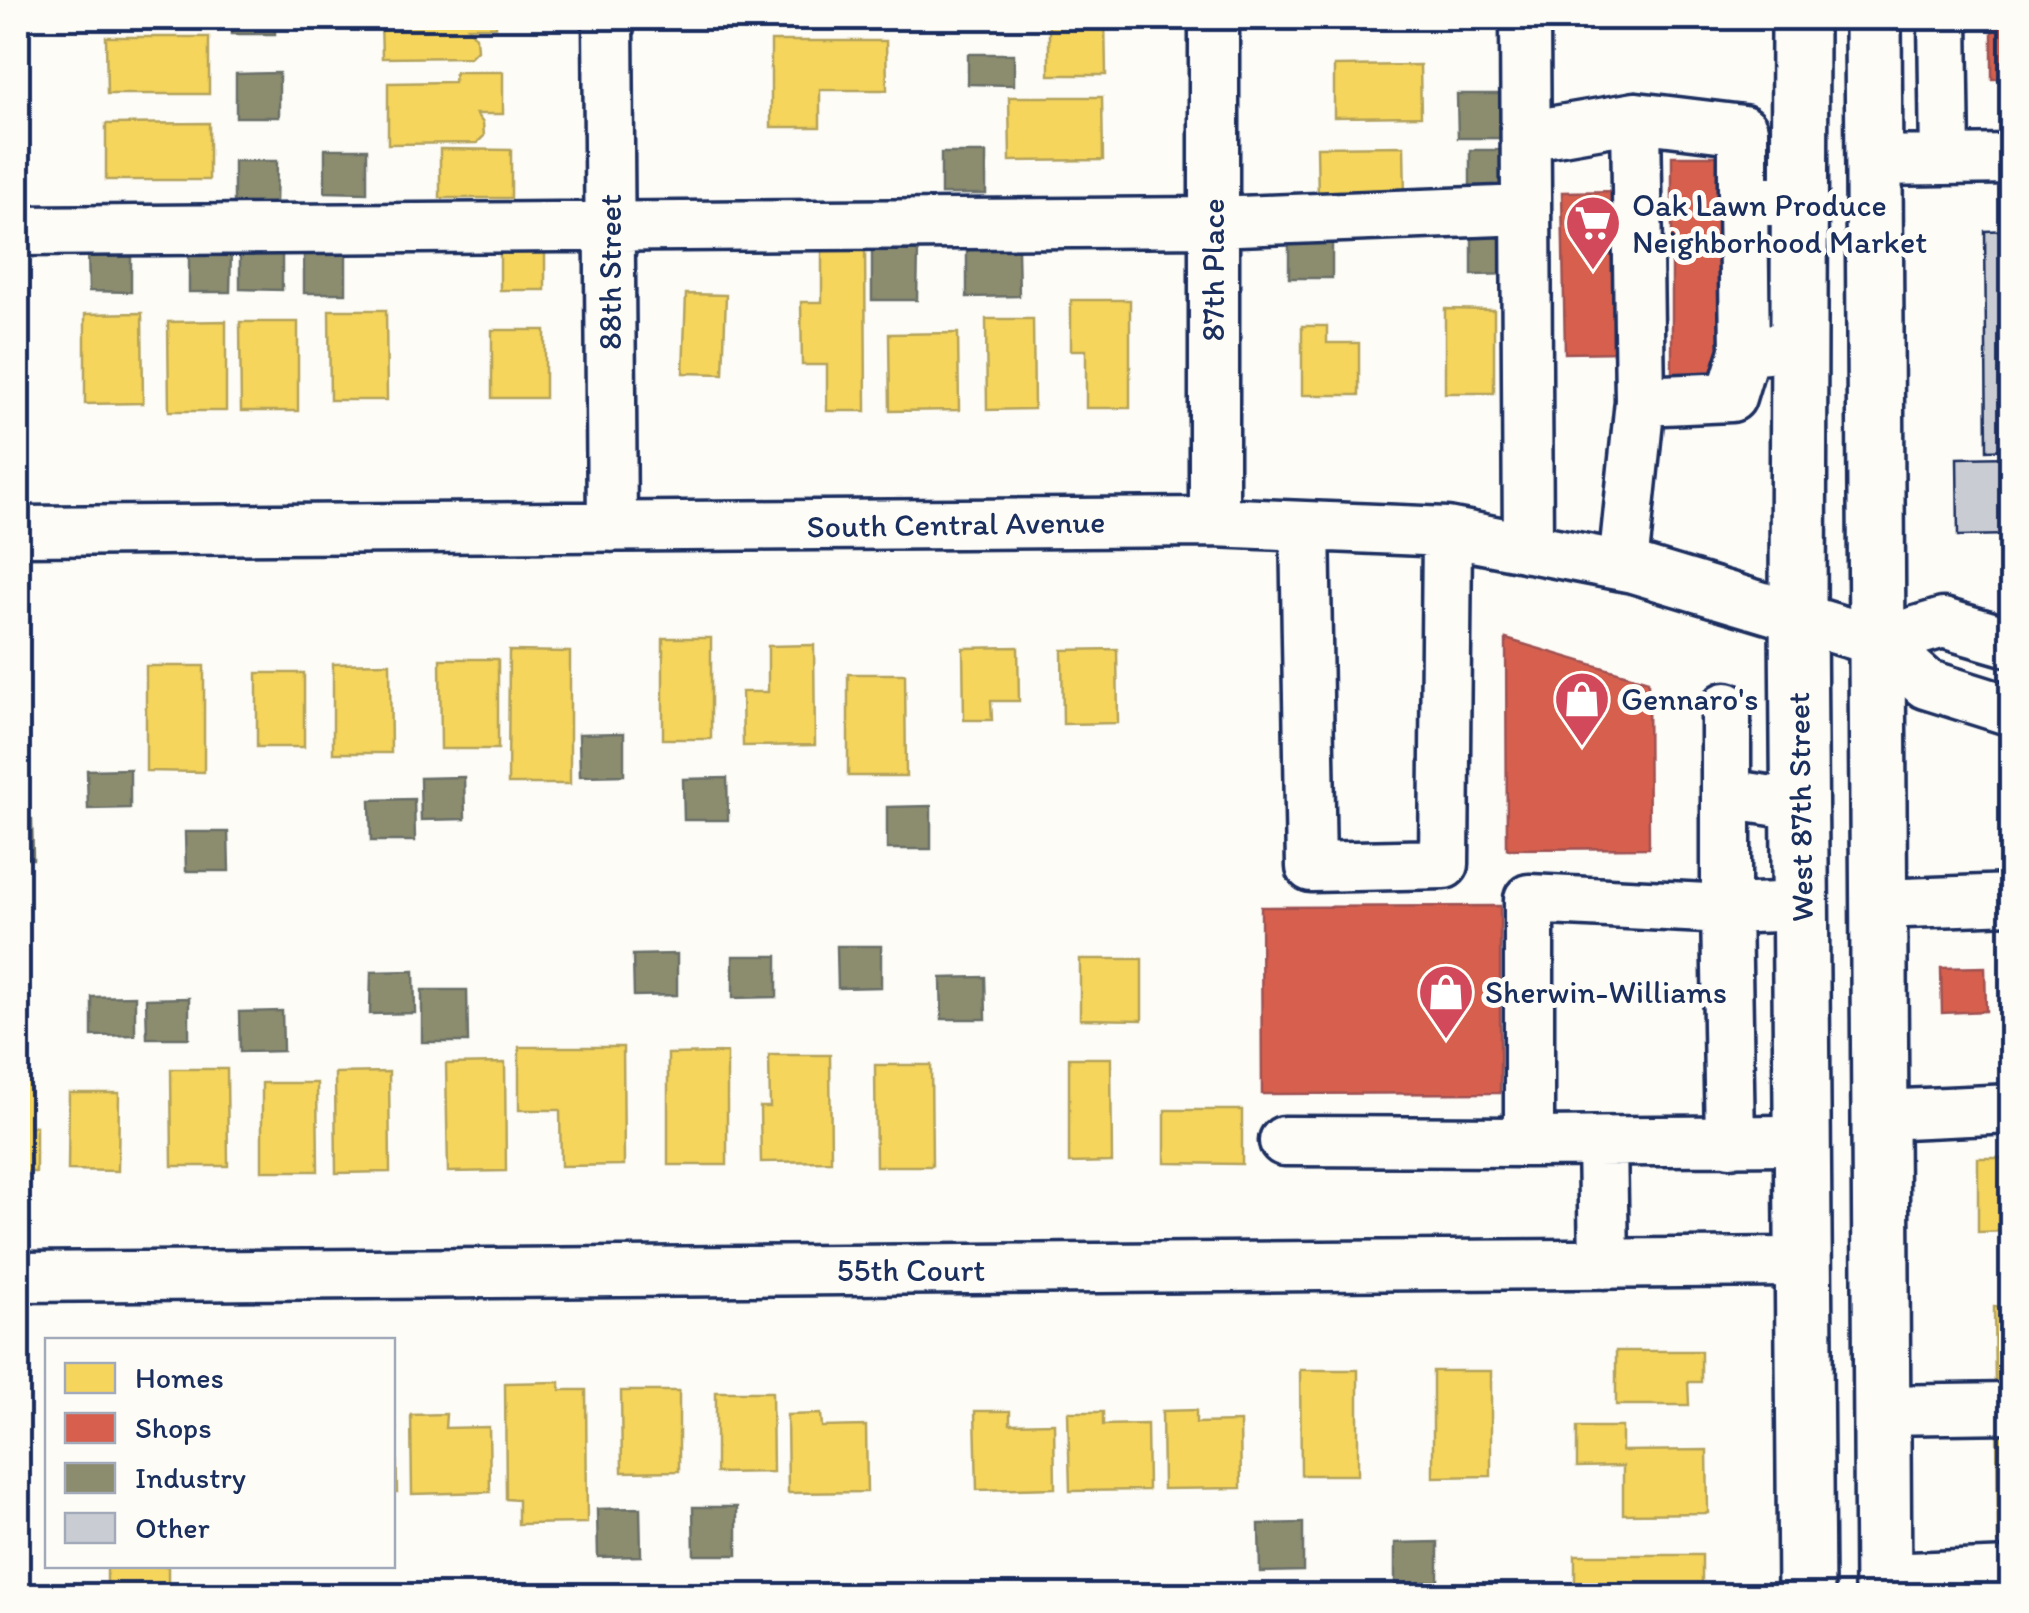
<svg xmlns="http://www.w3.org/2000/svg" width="2029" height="1613" viewBox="0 0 2029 1613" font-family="Itim,sans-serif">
<rect width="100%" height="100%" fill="#fdfcf7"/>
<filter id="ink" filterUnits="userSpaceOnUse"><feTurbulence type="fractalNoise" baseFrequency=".01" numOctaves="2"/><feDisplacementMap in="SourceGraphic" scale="20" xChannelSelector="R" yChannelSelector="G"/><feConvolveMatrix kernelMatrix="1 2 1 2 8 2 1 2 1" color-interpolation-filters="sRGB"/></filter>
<g filter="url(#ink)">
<path fill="#f6d55c" stroke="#b4a35d" stroke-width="2.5" d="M381 18H496V27H468L476 37 477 50 470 57 382 58Z
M1049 18H1105L1106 75H1049Z
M106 37H209V94H107Z
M771 41H886L887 90H820V127H771Z
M1420 65 1421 116 1334 117V66Z
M455 72H503V114H476L483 123 484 136 477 143 388 144V83L454 82Z
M1009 97H1102L1103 160 1010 161Z
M209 123V180H106V124Z
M1404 146 1405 198H1318L1317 147Z
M440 149 511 150V198H440Z
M865 242 866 411H827V365H802L801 302H822V243Z
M500 244H545V290H500Z
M686 294 726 295 723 374 683 373Z
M1071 300H1130V408H1086V350H1071Z
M1445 309 1494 310V393H1445Z
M329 310H386L387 400H330Z
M142 313 143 403 85 404V314Z
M986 319H1033L1034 409 987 410Z
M226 321V411H169L168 322Z
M240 322H298V411H241Z
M1302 326H1327V343H1359V395H1302Z
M492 330H545V398H492Z
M958 333 959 410 890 411 889 334Z
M663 638H711V739H663Z
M814 645 815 745 743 746 742 692H768V646Z
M1018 647 1019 701H991L992 720H964L963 648Z
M1117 649 1118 723 1063 724 1062 650Z
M509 651 570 652V784H508Z
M440 659H498V749H441Z
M390 663 391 753H333V664Z
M146 666H204V772L146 771Z
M257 673H304V747H257Z
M848 674H905L906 776H848Z
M1080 959H1142V1020L1080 1019Z
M519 1047H623L624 1165 561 1166 560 1110H519Z
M727 1053V1165H668V1054Z
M769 1055H830L831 1161 761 1162 760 1107H770Z
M1069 1058H1111L1112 1162 1069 1163Z
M505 1063 506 1171 448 1172 446 1064Z
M875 1065H931L932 1166H876Z
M171 1069H227L228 1166H172Z
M389 1072 390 1172 336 1173 335 1073Z
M18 1080H30V1127L36 1126V1172H18Z
M262 1083H317L318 1171H262Z
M69 1093H119L118 1171 68 1170Z
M1165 1110H1242V1164L1165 1163Z
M1978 1158H2012V1231L1978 1232Z
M1994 1307H2012V1388H1995Z
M1616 1351H1701V1382H1688L1689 1405H1616Z
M1300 1370H1358V1475H1301Z
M1433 1371H1491V1476L1433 1477Z
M560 1382V1390H586L587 1523 518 1524V1500L506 1499 505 1383Z
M621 1391H679V1471L622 1472Z
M716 1392H772L773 1472 716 1473Z
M1196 1410V1423L1240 1422 1241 1488 1163 1489 1162 1411Z
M975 1411H1010V1424L1054 1423 1055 1488 977 1490Z
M1068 1412H1103V1425L1147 1424 1148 1490 1070 1491Z
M446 1414 445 1428 489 1427 490 1492 412 1494 411 1415Z
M821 1414 822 1427 866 1426 867 1492 788 1493 787 1415Z
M1997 1426H2012V1541H1998Z
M392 1427H396L397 1492H392Z
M1577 1427H1622V1451L1707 1450 1708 1513 1623 1514V1466L1577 1467Z
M1575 1555H1702V1596H1575Z
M107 1566H168V1596H107Z"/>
<path fill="#d6604d" stroke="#9e5152" stroke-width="2.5" d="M1992 18H2012V79H1992Z
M1672 156H1728V393H1672Z
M1621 191 1623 352 1565 353 1562 192Z
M1506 639 1648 681 1649 848 1507 849Z
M1500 906V1093L1262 1094 1261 907Z
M1985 967 1986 1011 1942 1013 1941 968Z"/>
<path fill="#8c8c6e" stroke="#6a7069" stroke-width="2.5" d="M232 18H275V34H232Z
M968 54H1014V85L968 84Z
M279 73V117H236V74Z
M1457 94H1505V138H1458Z
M325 149H367V193L325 192Z
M1470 150H1509L1510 194 1470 195Z
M941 153H986V194H941Z
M234 161H277L276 205H234Z
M1472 237H1513V274L1472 275Z
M1289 240H1332V278H1289Z
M240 245 282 246V290L240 289Z
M88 248H131V292L89 291Z
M1018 248 1019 296 967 297V249Z
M189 249H231L230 292H189Z
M304 249H346V293H304Z
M872 249H918L917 300H872Z
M624 733V775L580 776 579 734Z
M130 769V808L88 809 87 770Z
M464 777 465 819 421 820 420 778Z
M727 778 728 820H684L683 779Z
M414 799 415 841H371L370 800Z
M931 806V849H887V807Z
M32 819 33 859H18V820Z
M185 832H228L229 871H186Z
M837 946H881V987L838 988Z
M677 954V995L634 996 633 955Z
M733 956H777V997L733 998Z
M414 971 415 1013 370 1014 371 972Z
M985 977 986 1019H942L941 978Z
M422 990H467L468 1042H422Z
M135 996V1035L92 1036V997Z
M189 998V1038H147L146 999Z
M282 1011 283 1051 240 1052 239 1012Z
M693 1507H737V1555H694Z
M640 1508 641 1556 598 1557 597 1509Z
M1303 1523V1571L1260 1572 1259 1524Z
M1438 1542V1590L1395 1591V1543Z"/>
<path fill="#c9ccd3" stroke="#1b2f5e" stroke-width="2.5" d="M2012 230V449L1987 450 1985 231Z
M2012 457V535L1958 536 1957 458Z"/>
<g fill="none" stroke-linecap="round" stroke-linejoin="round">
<g stroke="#1b2f5e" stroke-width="55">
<path id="minor" d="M608 18 612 527
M1214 18V522
M1525 18 1528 548
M1943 18 1945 160
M1526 136 1636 117
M1874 161 2012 159
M1773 201 1743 200 1745 351 1777 348
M18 231 1213 222 1526 210
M1640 401 1636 117 1743 130V200
M1305 526 1311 867 1444 864 1447 532
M18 531 1214 522 1447 532 1633 568 1879 642 1926 684 2012 711
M1623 566 1640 401 1731 397 1745 351
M1879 642 1943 623 2012 643
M1726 707V794L1800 805
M1726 794V909L1801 906
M1879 904 2012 899
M1881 1115 2012 1109
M1284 1141 1529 1142V899L1726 909 1730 1142
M1529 1142 1803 1140
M1602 1142 1604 1264
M18 1277 1805 1262
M1882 1410 2012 1408
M1883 1578 2012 1573"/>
</g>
<g stroke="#1b2f5e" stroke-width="62">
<path id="major" d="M1800 18 1798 618 1806 1596
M1873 18 1883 1596"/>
</g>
<use href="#minor" stroke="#fdfcf7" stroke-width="48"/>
<use href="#major" stroke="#fdfcf7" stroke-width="55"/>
</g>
</g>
<defs>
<g id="supermarket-pin" transform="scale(2.875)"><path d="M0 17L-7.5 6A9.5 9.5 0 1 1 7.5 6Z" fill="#d1495b" stroke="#fdfcf7"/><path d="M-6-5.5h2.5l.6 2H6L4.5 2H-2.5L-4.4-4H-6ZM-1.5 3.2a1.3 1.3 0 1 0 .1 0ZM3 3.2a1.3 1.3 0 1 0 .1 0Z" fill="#fff"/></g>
<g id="shop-pin" transform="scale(2.875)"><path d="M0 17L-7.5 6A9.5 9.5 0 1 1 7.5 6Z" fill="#d1495b" stroke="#fdfcf7"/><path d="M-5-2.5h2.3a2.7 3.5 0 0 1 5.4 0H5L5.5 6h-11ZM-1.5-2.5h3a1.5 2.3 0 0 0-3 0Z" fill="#fff"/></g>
</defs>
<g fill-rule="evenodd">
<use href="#supermarket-pin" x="1593" y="223"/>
<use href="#shop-pin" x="1582" y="699"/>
<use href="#shop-pin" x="1446" y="992"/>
</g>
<g text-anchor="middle" stroke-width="10" stroke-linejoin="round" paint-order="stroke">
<g font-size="32" fill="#1b2f5e" stroke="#fdfcf7" text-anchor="start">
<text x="1632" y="216">Oak Lawn Produce<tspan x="1632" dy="37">Neighborhood Market</tspan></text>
<text x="1621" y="710">Gennaro's</text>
<text x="1485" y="1003">Sherwin-Williams</text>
</g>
<g font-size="32" fill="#1b2f5e" stroke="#fdfcf7">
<text transform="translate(1213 270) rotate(-90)" y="11">87th Place</text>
<text transform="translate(610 272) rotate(-90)" y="11">88th Street</text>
<text transform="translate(956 524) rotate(-1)" y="11">South Central Avenue</text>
<text transform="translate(1800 807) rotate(-91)" y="11">West 87th Street</text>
<text x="911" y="1281">55th Court</text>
</g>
</g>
<rect width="2029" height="1613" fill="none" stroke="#fdfcf7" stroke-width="60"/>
<rect x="30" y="30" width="1969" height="1553" fill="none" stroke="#1b2f5e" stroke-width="4" filter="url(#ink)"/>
<rect x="45" y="1338" width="350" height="230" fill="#fdfcf7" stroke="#a3aaba" stroke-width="2.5"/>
<rect x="65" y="1363" width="50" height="30" fill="#f6d55c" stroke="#a3aaba" stroke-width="2.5"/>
<text x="135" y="1388" font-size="30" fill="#1b2f5e">Homes</text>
<rect x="65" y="1413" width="50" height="30" fill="#d6604d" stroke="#a3aaba" stroke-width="2.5"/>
<text x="135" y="1438" font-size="30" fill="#1b2f5e">Shops</text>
<rect x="65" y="1463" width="50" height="30" fill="#8c8c6e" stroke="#a3aaba" stroke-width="2.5"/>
<text x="135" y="1488" font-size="30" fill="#1b2f5e">Industry</text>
<rect x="65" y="1513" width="50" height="30" fill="#c9ccd3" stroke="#a3aaba" stroke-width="2.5"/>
<text x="135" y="1538" font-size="30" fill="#1b2f5e">Other</text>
</svg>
